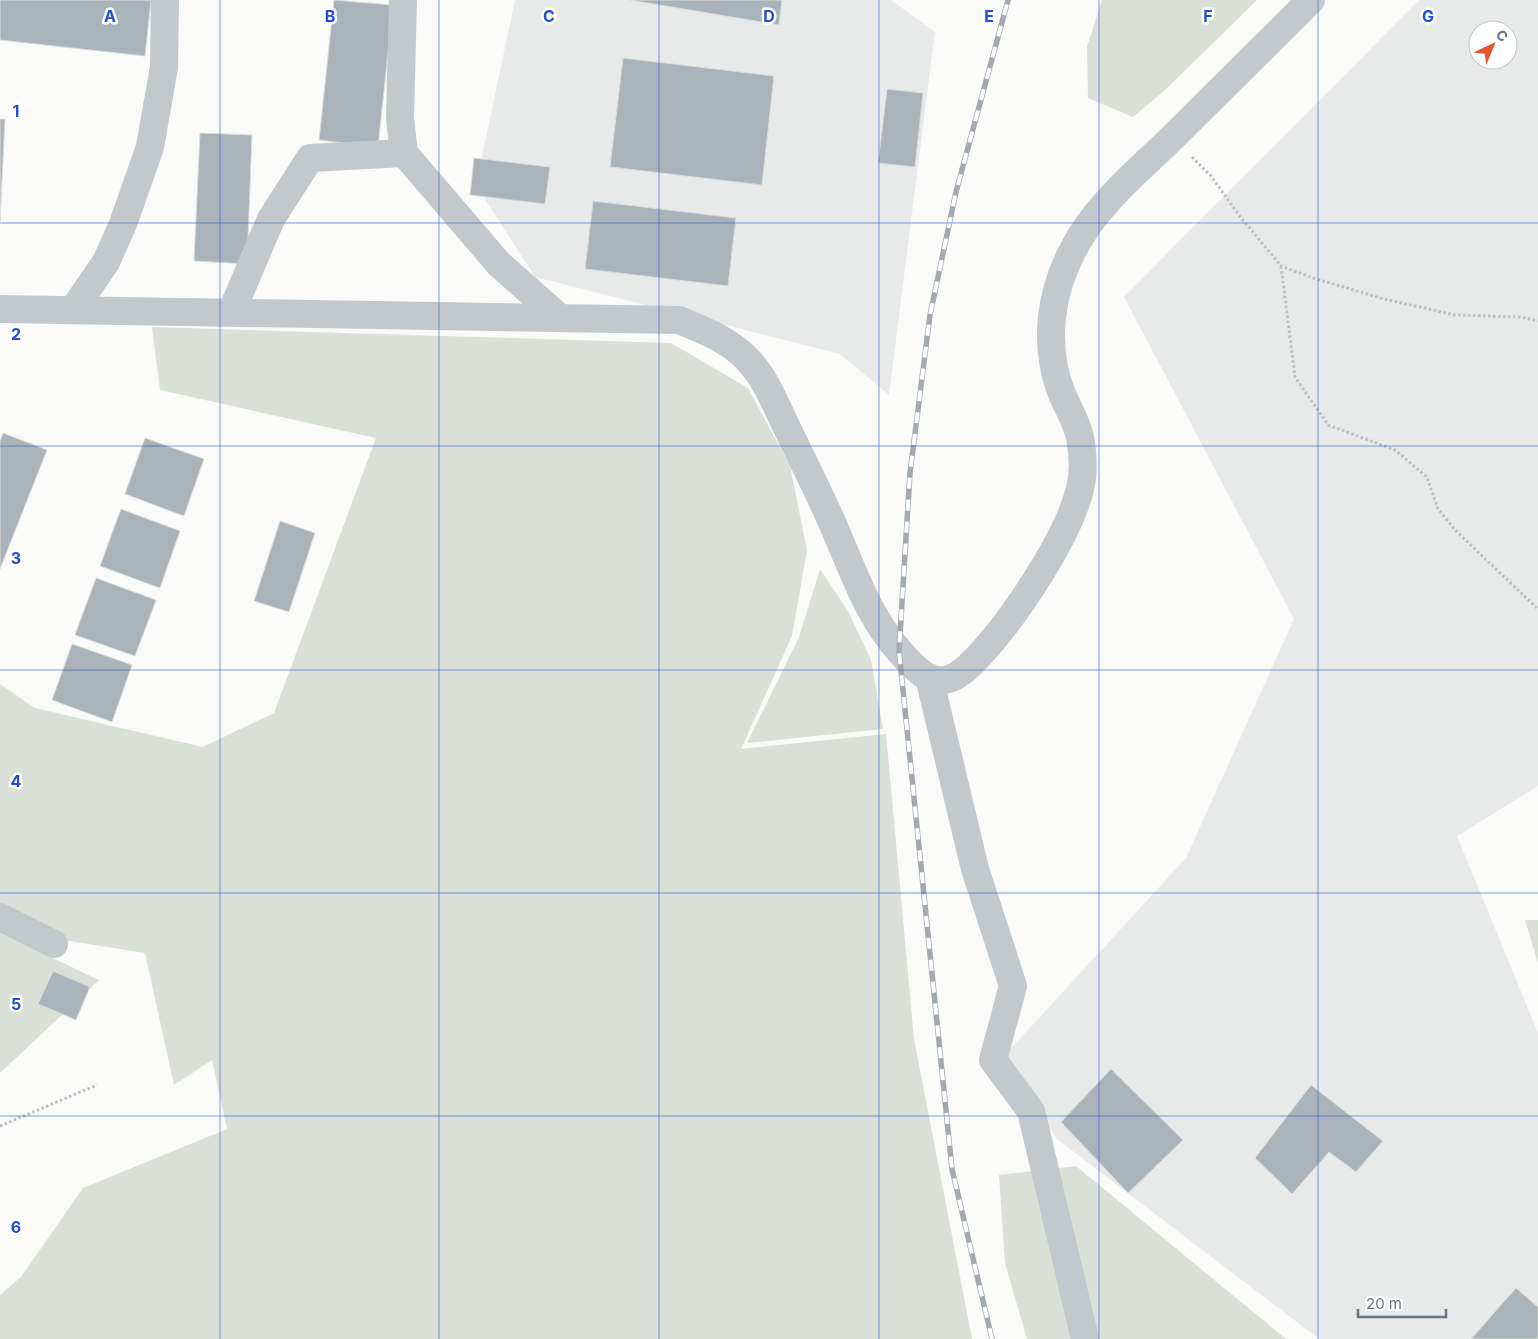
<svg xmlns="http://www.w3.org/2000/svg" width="1538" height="1339" viewBox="0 0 1538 1339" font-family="Inter,sans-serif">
<rect width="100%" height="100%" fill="#fafaf8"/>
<path fill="#e8e9e9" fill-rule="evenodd" d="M515 0H891L935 32 889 395 840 354 535 277 476 185Z
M1419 0H1538V786L1457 836 1538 1033V1339H1319L1057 1139 1005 1055 1186 858 1294 619 1124 297ZM1478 30H1508V60H1478Z"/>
<path fill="#dadfd7" d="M1102 0H1257L1164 91 1133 117 1088 98 1087 47Z
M152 327 671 343 748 388 790 466 807 550 792 636 741 749 886 734 914 1039 972 1339H0V1295L21 1277 83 1188 227 1129 212 1060 174 1085 145 953 63 940 0 910V684L35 708 203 747 274 713 376 438 160 390Z
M820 569 848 611 871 660 883 729 747 743 799 637Z
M1525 920H1538V963Z
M0 933 99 980 0 1073Z
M1076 1166 1286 1339H1027L1005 1263 999 1175Z"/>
<path fill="#aab3b9" stroke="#dcdcda" d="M0 0H151L145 56 0 40Z
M334 0 393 5 378 147 319 140Z
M630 0H782L779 25Z
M623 58 774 76 762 185 610 167Z
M887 89 923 93 915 167 878 163Z
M0 119H5L0 222Z
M200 133 252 135 247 264 194 261Z
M474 158 550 167 545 204 470 195Z
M593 201 736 218 728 286 585 269Z
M3 433 47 450 0 569V441Z
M145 438 204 459 184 516 125 494Z
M121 509 180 531 160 588 100 566Z
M280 521 315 533 289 612 254 601Z
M96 578 156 600 135 656 75 635Z
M72 644 132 665 112 722 52 700Z
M53 971 90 987 76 1020 38 1004Z
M1111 1069 1183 1140 1128 1193 1061 1122Z
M1311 1085 1383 1141 1356 1172 1329 1152 1292 1194 1255 1158Z
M1516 1288 1538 1307V1339H1471Z"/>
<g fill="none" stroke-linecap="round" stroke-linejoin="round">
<path stroke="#bbbfc2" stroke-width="3" stroke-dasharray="2.5 2.5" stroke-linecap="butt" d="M1192 157 1211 176 1238 214 1281 266 1313 278 1384 299 1455 315 1520 317 1538 321
M1281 266 1295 377 1328 425 1395 450 1427 477 1438 509 1457 532 1538 609
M0 1126 97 1085"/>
<path stroke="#c3c8cc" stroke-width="28" d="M403 0 400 118 404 153 499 264 560 318
M0 309 679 320C703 330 729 340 747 359 765 377 775 403 786 426 801 457 817 489 831 520 852 567 866 614 901 653 924 679 941 693 970 665 1008 628 1067 541 1080 489 1084 473 1083 454 1080 437 1076 420 1066 405 1060 389 1044 343 1050 293 1073 250 1095 206 1137 172 1172 138 1218 92 1265 46 1311 0
M73 310 106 262 123 224 150 147 164 67 165 0
M231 313 271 219 310 158 404 153
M929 677 975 869 1013 986 993 1060 1031 1111 1085 1339
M0 917 54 944"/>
<g stroke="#a2aab0" stroke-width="5.5">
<path id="rail" d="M992 1339 952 1169 899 651 910 473 930 315 956 192 1008 0"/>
</g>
<use href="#rail" stroke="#fff" stroke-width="4" stroke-dasharray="11" stroke-linecap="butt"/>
</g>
<path fill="none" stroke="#1d4ed8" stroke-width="1" stroke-opacity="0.55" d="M220 0V1339M439 0V1339M659 0V1339M879 0V1339M1099 0V1339M1318 0V1339M0 223H1538M0 446H1538M0 670H1538M0 893H1538M0 1116H1538"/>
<g font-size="16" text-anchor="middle" font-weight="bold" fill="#1d4ed8" stroke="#fff" stroke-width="5" stroke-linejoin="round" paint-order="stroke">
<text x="110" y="22">A</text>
<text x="330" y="22">B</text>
<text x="549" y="22">C</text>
<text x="769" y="22">D</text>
<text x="989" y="22">E</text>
<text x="1208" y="22">F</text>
<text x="1428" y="22">G</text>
<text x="16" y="117">1</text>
<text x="16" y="340">2</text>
<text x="16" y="564">3</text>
<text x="16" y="787">4</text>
<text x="16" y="1010">5</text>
<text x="16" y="1233">6</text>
</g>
<g transform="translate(1493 45) rotate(44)"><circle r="24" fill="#ffffff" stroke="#c1c8cd"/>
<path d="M0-4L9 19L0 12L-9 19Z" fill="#e4572e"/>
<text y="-8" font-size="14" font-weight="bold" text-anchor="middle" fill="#657683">С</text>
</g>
<path d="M1358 1309v8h88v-8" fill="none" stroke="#657683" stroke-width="2.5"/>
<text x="1366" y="1309" font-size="15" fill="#657683" stroke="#ffffff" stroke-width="4" paint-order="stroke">20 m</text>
</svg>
